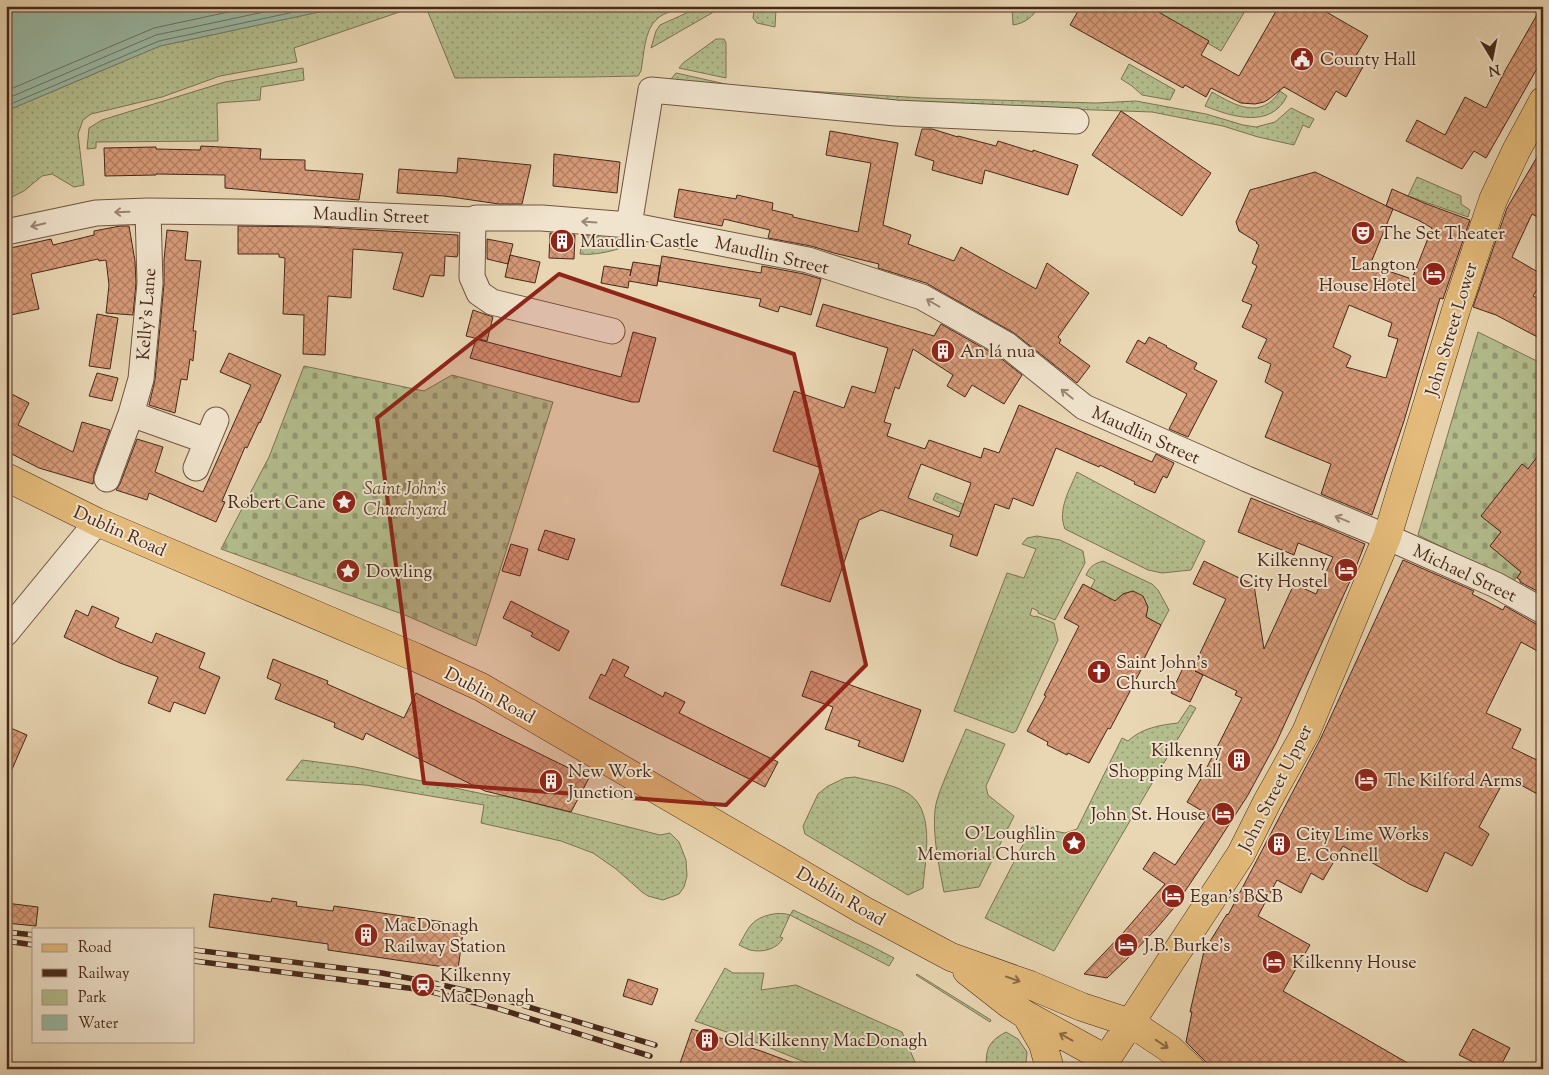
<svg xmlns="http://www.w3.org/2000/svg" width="1549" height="1075" viewBox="0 0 1549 1075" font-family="'Sorts Mill Goudy',serif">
<defs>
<pattern id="green-dots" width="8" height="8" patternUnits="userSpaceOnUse" patternTransform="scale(1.25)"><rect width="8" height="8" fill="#b4be8e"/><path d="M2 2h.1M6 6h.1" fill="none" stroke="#949a73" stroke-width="1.8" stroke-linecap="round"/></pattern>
<pattern id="cemetery-stones" width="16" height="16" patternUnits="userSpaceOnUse" patternTransform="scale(1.25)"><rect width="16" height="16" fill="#b4be8e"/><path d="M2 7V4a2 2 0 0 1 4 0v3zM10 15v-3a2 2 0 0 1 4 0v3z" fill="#949a73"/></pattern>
<pattern id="building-cross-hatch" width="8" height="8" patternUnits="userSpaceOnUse" patternTransform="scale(1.25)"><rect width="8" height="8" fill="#d79a78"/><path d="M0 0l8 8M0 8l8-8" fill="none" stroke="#b07e62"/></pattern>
</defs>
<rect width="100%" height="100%" fill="#e9d6b3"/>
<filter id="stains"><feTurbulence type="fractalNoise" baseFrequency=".004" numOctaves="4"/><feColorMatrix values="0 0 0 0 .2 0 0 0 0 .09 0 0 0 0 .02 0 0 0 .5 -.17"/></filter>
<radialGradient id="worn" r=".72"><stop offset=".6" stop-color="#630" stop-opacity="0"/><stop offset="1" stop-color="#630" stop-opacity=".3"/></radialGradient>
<path fill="url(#green-dots)" stroke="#7e7354" d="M347 6H417L294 48 297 62 220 76 162 97 91 114 83 120 78 134 84 185 74 187 52 174 42 176 24 191 6 200V111L160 46Z
M459 6H687C678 10 664 12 657 19 644 30 644 55 641 71L638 76 591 77 455 78 428 12Z
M702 6H724L651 48 656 31 660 25Z
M762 6H1040C1032 17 1026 23 1013 25L1012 7 776 9 775 27 757 23 753 18 754 10Z
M1145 6H1248L1221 51Z
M716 39H724L726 43V78L679 68 683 63Z
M1129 64 1175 90 1170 100 1142 95 1132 86 1121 79Z
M303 68 304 80 261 87 260 100 217 103 218 141 96 142V148L87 149 89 128 102 120 225 82Z
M676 73 739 87 924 98 1096 103 1136 101 1206 114 1243 125 1256 127 1275 122 1291 108 1314 119 1309 128 1303 125 1294 145 1258 137 1223 126 1152 112 927 104 666 85Z
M1280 91 1287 96C1271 129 1232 117 1205 106L1212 92C1236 106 1261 120 1280 91Z
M1417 177 1461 196V204L1470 210 1468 217 1408 196Z
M583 235 633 241C624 250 593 256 580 254Z
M1077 472 1205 541 1191 570 1162 573 1148 570 1065 529C1057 510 1070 489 1077 472Z
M936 493 977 510 974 518 933 500Z
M1037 536 1060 540 1083 551 1085 563 1055 620 1038 613V611L1032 608 1030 615 1035 617 1036 616 1054 623 1058 640 1016 731 1013 733 954 711 1007 573 1024 578 1036 549 1022 544 1027 538Z
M1103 561 1152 584 1158 590 1169 610 1161 625 1146 617C1149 603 1145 598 1133 591L1123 594 1115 601 1091 588 1095 580 1086 575C1090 566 1094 564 1103 561Z
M1190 705 1196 708 1054 951 985 918 1032 827 1065 833 1077 829 1122 738 1128 741C1142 728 1160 725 1178 723Z
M966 729 1005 744 986 786 988 795 1014 816 979 887 944 892C939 867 930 824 937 800 944 778 957 751 966 729Z
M302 760 355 767 493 796H506L660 835 670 833 679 842 686 860 687 876 684 887 679 894 663 900 648 896 642 892 616 869 593 853 561 841 481 823 484 805 365 785 286 780Z
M855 777C870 781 891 784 904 791 937 807 925 858 923 888L908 895 805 834 803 826 818 794 828 786 845 778Z
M793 910 871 946 894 958 889 966 790 915 780 937 783 938C778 949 762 953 750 950 747 949 743 947 739 945 743 938 747 929 752 924 760 915 779 911 790 915Z
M725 968 733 973H764L761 990 796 985 902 1032 918 1069H822L758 1043 695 1021Z
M917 974 991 1020 990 1022 916 975Z
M1006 1032 1018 1039 1027 1052 1026 1063 1018 1069H986C986 1048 988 1042 1006 1032Z"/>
<path fill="url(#cemetery-stones)" stroke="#7e7354" d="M1478 332 1543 364V450L1528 469 1522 465 1481 516 1501 532 1490 546 1521 572 1513 582 1418 535Z
M304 366 424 391 452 375 553 402 476 646 405 615 221 549 269 457Z"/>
<path fill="#99baa6" stroke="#79806e" d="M6 6H347L160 46 6 111Z"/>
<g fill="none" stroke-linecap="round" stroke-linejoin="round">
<path stroke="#707160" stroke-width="1" d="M6 91 154 28 256 6
M6 99 156 35 292 6
M6 106 159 41 322 6"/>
</g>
<path fill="url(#building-cross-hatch)" stroke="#48281a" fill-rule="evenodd" d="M1081 6H1148L1209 41 1201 55 1239 76 1279 6H1316L1368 36 1354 59 1364 65 1346 97 1336 91 1325 110 1284 87 1269 99 1264 102 1255 104 1241 103 1211 88 1206 97 1185 85 1183 88 1070 25Z
M1542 6 1543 58 1486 158 1474 151 1462 169 1406 141 1417 120 1445 135 1465 97 1486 108 1506 69Z
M1121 111 1211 173 1182 216 1092 155Z
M922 129H932L958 137V136L996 146 998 141 1033 152V150L1078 165 1068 195 985 170 982 184 932 170 934 161 915 155Z
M830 131 898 143 883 225 911 235 908 244 954 261 961 247 1036 289 1047 263 1089 293 1058 337 1061 340 1059 343 1090 366 1077 383 1014 333 926 283 878 268 879 264 834 253 811 246 768 238 770 230 724 219 722 226 674 217 679 189 736 199 737 195 773 203 772 210 793 215V217L858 232 871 163 826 155Z
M201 146 261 149 260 159 305 160V170L363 174 359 200 225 188V175L156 174V175L105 176 104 148 156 147V149L200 150Z
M1543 147V220L1532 214 1512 257 1543 275V280L1533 296 1543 301V340L1496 315 1473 307 1507 208Z
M554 154 620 162 617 193 553 186Z
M458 158 531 165 522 204H499L444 196 397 193 399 169 457 173Z
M1315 172 1393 209 1370 265 1412 279 1432 228 1418 220 1386 206 1392 189 1424 203 1470 220 1443 299 1440 298 1404 421 1372 515 1321 494 1331 464 1265 437 1283 392 1265 382 1271 364 1258 358 1267 339 1242 327 1252 305 1242 301 1257 266 1252 263 1259 245 1256 243 1257 242 1239 231 1236 222 1250 190ZM1349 305 1392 323 1388 336 1398 339 1386 378 1346 367 1351 356 1333 347Z
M120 226H129L135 261 136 283 133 315 106 313 109 285 106 260 99 261 98 259 31 274 39 309 6 316V249L51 239 53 245 94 235V231Z
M238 226 317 227 458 235V253L457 257 445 256 444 276 430 275 423 297 393 289 403 253 353 249 351 298 328 296 325 355 303 354 304 315 283 314 285 258 279 257V254H238Z
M167 230 188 232 185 260 201 261 193 331H196L193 361 190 359 187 380 181 379 175 413 149 405 155 380 164 284V260Z
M550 233 575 235 574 259 549 258Z
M487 239 513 244 508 264 487 259Z
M510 255 540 262 535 283 505 277Z
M662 256 761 273 762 266 804 274 821 279 811 315 780 306 778 312 759 306 761 299 658 281Z
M633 262 660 266 657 286 629 281 628 288 601 283 604 266 631 270 630 276Z
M823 304 934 336 941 324 999 357 1022 375 1004 404 972 385 965 397 947 386 953 375 913 349 899 389 895 387 884 422 891 424 887 436 925 449 929 440 981 458 984 448 999 453 1019 405 1152 462 1156 454 1174 463 1167 478 1163 476 1155 493 1134 484 1135 482 1100 465 1099 467 1056 448 1033 506 1013 498 1009 509 995 504 977 556 950 546 953 535 881 510 859 520 830 602 781 585 821 468 773 451 794 391 844 408 852 386 875 393 888 348 816 326ZM921 464 971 483 959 517 908 498Z
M473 310 493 317 487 341 466 336Z
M97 314 118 318 110 369 89 366Z
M633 332 656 338 639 402H632L470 358 476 339 621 377Z
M1149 337 1167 346 1166 347 1197 363 1194 369 1217 381 1188 437 1169 429 1187 394 1126 362 1138 340 1145 344Z
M229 353 281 375 260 423 259 422 247 448 245 447 222 501 225 502 216 522 149 493 147 500 116 490 120 484 137 439 163 447 155 472 203 492 251 385 220 372Z
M97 373 118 378 112 401 89 396Z
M6 391 29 403 18 425 73 452 82 422 110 430 94 474 93 484 39 468 6 451Z
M1543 449V594L1520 582V580L1517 578 1521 572 1490 546 1501 532 1481 516 1522 464 1528 469Z
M1251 498 1311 522V521L1365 544 1352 577 1276 743 1248 795 1210 854 1173 909 1156 929 1128 958 1107 978 1084 974 1123 933 1165 884 1143 869 1154 852 1175 865 1209 815 1187 802 1202 777 1242 698 1235 695 1237 691 1195 671 1203 675 1190 702 1171 693 1184 666 1192 670 1226 599 1193 584 1204 561 1254 585 1264 649 1294 584 1316 594 1333 557 1298 543 1294 555 1238 532Z
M545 530 575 539 568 560 538 550Z
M511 544 528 549 520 576 502 571Z
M1403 560 1474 591 1472 594 1503 610 1505 606 1536 624 1543 625V654L1521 642 1486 713 1521 729 1512 748 1543 763V797L1506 777 1479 827 1489 834 1472 866 1445 852 1427 892 1409 884 1343 846 1323 880 1311 873 1301 893 1277 880 1258 916 1310 945 1283 991 1418 1069H1213L1186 1042 1192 1012H1190L1204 951 1227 914 1228 915 1320 740Z
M1083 584 1115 601 1123 594 1133 591 1143 596 1148 607 1146 617 1161 625 1141 665 1143 666 1126 699 1110 729 1108 728 1089 763 1068 753 1067 755 1047 745 1048 742 1027 731 1046 696 1044 695 1079 626 1064 618Z
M511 601 569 631 559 651 531 636 533 633 503 618Z
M92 606 119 618 115 627 152 643 156 633 205 653 199 668 220 677 205 714 174 702 170 712 148 703 158 677 120 663 64 637 76 610 88 616Z
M273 659 328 681 327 684 404 718 416 693 589 778 571 812 485 791 366 733 363 740 334 727 335 723 275 699 281 684 267 678Z
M613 659 629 667 624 676 663 697 665 692 685 702 679 713 778 762 765 787 589 698 601 674 605 676Z
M811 671 921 710 903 762 858 746 860 741 825 729 833 707 802 696Z
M6 726 27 735 6 783Z
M214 894 271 902 272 898 297 902 296 906 333 911 334 906 464 925 458 969 328 950V944L209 927Z
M6 903 38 907 36 926 6 923Z
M628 979 658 989 652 1005 623 996Z
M692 1029 761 1051 804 1067 803 1069H678Z
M1473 1029 1510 1048 1499 1069H1487L1459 1055Z"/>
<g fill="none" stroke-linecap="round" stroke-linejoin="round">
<g stroke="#705440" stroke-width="27">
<path id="minor" d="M473 220 472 277 479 293 492 302 612 331
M629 225 651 90 896 113 1076 121
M6 232 96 213 148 211 317 213 473 220 476 218H542L629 225 808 260 922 297 1007 345 1084 407 1247 479 1387 537 1496 585 1543 611
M131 414 207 441
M196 468 216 420
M107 479 131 414 141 379 150 283 148 211
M6 633 97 522"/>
</g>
<g stroke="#48281a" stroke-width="29">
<path id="major" d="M6 477 97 522 415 657 481 687 863 910 951 957 1030 985 1082 1007 1131 1023 1170 1049 1191 1069
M967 971 1009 1004 1026 1015 1106 1059
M1026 1015 1043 1044 1050 1069
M1100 1069 1241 854 1267 802 1306 732 1387 537 1456 310 1493 200 1516 151 1543 101"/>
</g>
<use href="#minor" stroke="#f1e4ce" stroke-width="25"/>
<use href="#major" stroke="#e4bb7a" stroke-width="28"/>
<g stroke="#48281a" stroke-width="5.5">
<path id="rail" d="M6 932 34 935
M6 941 34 945
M194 950 382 973 429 982 502 999 655 1045
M194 961 424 990 496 1008 650 1056"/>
</g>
<use href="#rail" stroke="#f1e4ce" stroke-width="4" stroke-dasharray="11" stroke-linecap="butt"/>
</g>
<defs><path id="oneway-shaft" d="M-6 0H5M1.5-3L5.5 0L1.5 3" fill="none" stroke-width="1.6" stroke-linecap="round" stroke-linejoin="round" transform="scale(1.25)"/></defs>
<g stroke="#9c8674">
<use href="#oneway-shaft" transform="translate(122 212) rotate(178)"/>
<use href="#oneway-shaft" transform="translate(589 222) rotate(-176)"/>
<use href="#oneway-shaft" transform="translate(38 225) rotate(167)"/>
<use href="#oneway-shaft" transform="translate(933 303) rotate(-150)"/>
<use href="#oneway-shaft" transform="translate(1067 394) rotate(-141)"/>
<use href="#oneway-shaft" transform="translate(1342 519) rotate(-158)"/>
</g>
<g stroke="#8e6a45">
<use href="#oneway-shaft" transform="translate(1013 979) rotate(19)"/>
<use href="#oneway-shaft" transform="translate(1066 1037) rotate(-151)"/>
<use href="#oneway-shaft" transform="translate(1162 1044) rotate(34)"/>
</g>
<path fill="#8f2418" fill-opacity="0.2" stroke="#8f2418" stroke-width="4" stroke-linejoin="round" d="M559 274 794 354 866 665 726 805 424 783 377 418Z"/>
<defs>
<g id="civic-disc" transform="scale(1.25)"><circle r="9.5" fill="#8f2418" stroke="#f1e4ce"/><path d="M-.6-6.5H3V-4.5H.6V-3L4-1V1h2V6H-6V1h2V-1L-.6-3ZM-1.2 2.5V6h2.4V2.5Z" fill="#fff"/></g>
<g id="theatre-disc" transform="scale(1.25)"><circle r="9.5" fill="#8f2418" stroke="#f1e4ce"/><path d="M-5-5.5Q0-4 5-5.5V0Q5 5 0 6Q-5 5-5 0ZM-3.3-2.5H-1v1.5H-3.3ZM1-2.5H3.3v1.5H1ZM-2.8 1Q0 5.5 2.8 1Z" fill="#fff"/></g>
<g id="building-disc" transform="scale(1.25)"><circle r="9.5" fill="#8f2418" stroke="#f1e4ce"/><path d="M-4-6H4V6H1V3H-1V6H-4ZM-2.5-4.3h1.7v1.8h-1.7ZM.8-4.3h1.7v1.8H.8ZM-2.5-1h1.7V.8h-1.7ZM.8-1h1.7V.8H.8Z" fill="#fff"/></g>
<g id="hotel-disc" transform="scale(1.25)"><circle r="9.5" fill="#8f2418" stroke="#f1e4ce"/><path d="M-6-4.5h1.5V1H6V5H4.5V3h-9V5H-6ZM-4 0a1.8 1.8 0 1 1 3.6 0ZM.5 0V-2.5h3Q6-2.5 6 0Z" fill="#fff"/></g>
<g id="sight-disc" transform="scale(1.25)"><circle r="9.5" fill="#8f2418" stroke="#f1e4ce"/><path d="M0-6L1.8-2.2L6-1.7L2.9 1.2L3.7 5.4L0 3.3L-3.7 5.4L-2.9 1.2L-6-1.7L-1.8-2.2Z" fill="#fff"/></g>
<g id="church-disc" transform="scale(1.25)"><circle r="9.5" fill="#8f2418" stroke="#f1e4ce"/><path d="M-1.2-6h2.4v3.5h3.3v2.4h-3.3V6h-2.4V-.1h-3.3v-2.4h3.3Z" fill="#fff"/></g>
<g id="station-disc" transform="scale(1.25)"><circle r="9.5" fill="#8f2418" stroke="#f1e4ce"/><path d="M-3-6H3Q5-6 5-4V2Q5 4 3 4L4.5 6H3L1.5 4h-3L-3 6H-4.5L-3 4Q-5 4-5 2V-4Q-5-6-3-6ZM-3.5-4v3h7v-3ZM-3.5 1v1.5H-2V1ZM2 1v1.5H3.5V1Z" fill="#fff"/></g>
</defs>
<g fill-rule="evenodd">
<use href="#civic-disc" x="1302" y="59"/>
<use href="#theatre-disc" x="1363" y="233"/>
<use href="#building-disc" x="562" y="241"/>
<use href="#hotel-disc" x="1434" y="274"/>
<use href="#building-disc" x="943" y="351"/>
<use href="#sight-disc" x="344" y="502"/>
<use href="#hotel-disc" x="1346" y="570"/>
<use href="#sight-disc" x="348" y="571"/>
<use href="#church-disc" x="1099" y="672"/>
<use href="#building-disc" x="1239" y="760"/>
<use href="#hotel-disc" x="1366" y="780"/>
<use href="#building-disc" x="551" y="781"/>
<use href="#hotel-disc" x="1223" y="814"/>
<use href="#sight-disc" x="1074" y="843"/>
<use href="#building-disc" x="1279" y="844"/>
<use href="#hotel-disc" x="1173" y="896"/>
<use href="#building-disc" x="366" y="935"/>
<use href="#hotel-disc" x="1126" y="945"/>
<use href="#hotel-disc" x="1274" y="962"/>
<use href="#station-disc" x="423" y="985"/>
<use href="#building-disc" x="707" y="1040"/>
</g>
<g text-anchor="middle" stroke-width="4" stroke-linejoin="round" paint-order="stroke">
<g font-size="18" fill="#48281a" stroke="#f1e4ce" text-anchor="start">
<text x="1320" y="65">County Hall</text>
<text x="1380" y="239">The Set Theater</text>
<text x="580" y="247">Maudlin Castle</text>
<text x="1416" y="270" text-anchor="end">Langton<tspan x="1416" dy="21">House Hotel</tspan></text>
<text x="960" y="357">An lá nua</text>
<text x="326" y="508" text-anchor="end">Robert Cane</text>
<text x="1328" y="566" text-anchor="end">Kilkenny<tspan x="1328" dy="21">City Hostel</tspan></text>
<text x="366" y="577">Dowling</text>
<text x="1116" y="668">Saint John's<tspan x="1116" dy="21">Church</tspan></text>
<text x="1222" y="756" text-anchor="end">Kilkenny<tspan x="1222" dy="21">Shopping Mall</tspan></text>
<text x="568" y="777">New Work<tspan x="568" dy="21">Junction</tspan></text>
<text x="1384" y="786">The Kilford Arms</text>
<text x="1206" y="820" text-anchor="end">John St. House</text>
<text x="1056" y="839" text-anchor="end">O'Loughlin<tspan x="1056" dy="21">Memorial Church</tspan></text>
<text x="1296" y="840">City Lime Works<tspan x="1296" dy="21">E. Connell</tspan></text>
<text x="1190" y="902">Egan's B&amp;B</text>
<text x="384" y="931">MacDonagh<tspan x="384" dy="21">Railway Station</tspan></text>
<text x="1144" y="951">J.B. Burke's</text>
<text x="1292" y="968">Kilkenny House</text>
<text x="440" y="981">Kilkenny<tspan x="440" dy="21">MacDonagh</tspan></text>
<text x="724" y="1046">Old Kilkenny MacDonagh</text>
</g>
<g font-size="18" fill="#48281a" stroke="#f1e4ce">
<text transform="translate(371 215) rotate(2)" y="6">Maudlin Street</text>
<text transform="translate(772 255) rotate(13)" y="6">Maudlin Street</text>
<text transform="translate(146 314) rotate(-86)" y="6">Kelly's Lane</text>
<text transform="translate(1451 329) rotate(-73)" y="6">John Street Lower</text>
<text transform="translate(1146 435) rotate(24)" y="6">Maudlin Street</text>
<text transform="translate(120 531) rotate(24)" y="6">Dublin Road</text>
<text transform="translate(1465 573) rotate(25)" y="6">Michael Street</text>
<text transform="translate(490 695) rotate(28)" y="6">Dublin Road</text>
<text transform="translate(1275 788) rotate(-63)" y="6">John Street Upper</text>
<text transform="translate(841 896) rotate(30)" y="6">Dublin Road</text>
</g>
<g font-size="18" font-style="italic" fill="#5e4631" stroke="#f1e4ce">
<text x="405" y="494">Saint John's<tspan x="405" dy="21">Churchyard</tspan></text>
</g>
</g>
<rect width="1549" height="1075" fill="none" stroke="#e9d6b3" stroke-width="25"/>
<rect x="8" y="8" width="1534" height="1060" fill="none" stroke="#48281a" stroke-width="2.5"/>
<rect x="12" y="12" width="1524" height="1050" fill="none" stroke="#48281a"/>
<rect x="32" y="928" width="162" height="115" fill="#f1e4ce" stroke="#ad9986"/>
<rect x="42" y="944" width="25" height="8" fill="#e4bb7a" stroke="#ad9986"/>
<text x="78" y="952" font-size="15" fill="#48281a">Road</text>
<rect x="42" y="969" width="25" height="8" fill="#48281a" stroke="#ad9986"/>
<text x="78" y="978" font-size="15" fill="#48281a">Railway</text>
<rect x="42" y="990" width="25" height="15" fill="#b4be8e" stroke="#ad9986"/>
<text x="78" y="1002" font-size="15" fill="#48281a">Park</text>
<rect x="42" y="1015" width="25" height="15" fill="#99baa6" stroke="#ad9986"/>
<text x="78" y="1028" font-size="15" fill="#48281a">Water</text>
<g transform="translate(1492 58) rotate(170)" stroke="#f1e4ce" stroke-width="4" paint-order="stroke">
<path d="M0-4L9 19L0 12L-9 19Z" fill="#48281a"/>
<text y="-8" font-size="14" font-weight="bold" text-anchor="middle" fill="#48281a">N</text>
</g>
<rect width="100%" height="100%" filter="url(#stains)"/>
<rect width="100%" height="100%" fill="url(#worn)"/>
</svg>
